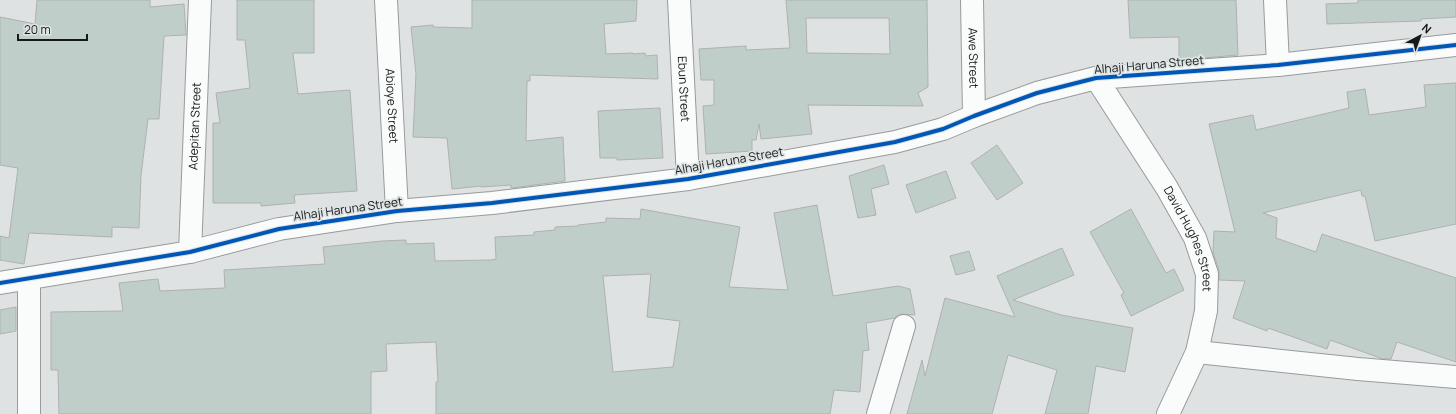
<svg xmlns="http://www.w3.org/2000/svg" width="1456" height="414" font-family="Manrope,sans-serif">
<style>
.building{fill:#c0ceca;stroke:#afb1b0;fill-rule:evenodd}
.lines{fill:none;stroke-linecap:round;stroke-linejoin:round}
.minor-casing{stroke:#999b9b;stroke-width:24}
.minor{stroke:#fafbfb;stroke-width:22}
.cycleway-casing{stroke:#dee3e3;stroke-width:6}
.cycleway{stroke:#0057b8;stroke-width:4}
.labels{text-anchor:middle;stroke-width:3.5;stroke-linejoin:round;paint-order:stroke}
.street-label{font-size:12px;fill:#171818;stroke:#dee3e3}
</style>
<rect width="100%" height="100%" fill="#dfe2e2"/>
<g class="building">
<path d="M37,0h113v7l34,-3 2,31 -22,1 -5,83h-11l-7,56 -2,53 -27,-1v10l-83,-4 -5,31 -24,-4v-24l9,2 9,-70 -18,-3v-148l35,7z"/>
<path d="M237,0h77v53h-21l5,41 52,-4 7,101 -63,4 1,8 -34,3v-3h-48v-80h7l-4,-30 34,-5 -5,-48h-8z"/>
<path d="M472,0h165l-1,21 -32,3 2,30 27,-1v1l12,-1 1,3 11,-1 1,24 -128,-4v6h-3l-1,60 37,-4 2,44 -54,7v-3l-30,2v-1l-29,3 -5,-51 -34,-1 3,-63 -5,-47 22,-2v2l39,1z"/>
<path d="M786,0h141l1,87 -10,6 5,13 -115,-1 4,29 -51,5 -2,-15 -3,16h-4v11l-46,3 -3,-48 11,-1v-25h-13l-2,-31 47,-3v4l44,-2zM806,18h83l1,36 -83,-1z"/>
<path d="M1128,0h108l2,55 -59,5v-23l-49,1z"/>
<path d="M1358,0h98v17l-35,2v2l-94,3 -1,-20 32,-1z"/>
<path d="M1456,83v141l-81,17 -10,-45h-3l-1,-6 -98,23 14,5 -1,20 40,14 6,-18 134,44v84l-59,-20 -6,17h-8l-53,-19 -3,9 -59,-21 -1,3 -34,-13 12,-37 -26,-1v-10l-6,-18 1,-21 21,1 -26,-108 44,-9 3,15 93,-22 -2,-16 18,-3 4,26 57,-8 -2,-22z"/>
<path d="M660,108l3,50 -46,2v-2h-17l-2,-47z"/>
<path d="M997,145l26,38 -26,17 -26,-37z"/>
<path d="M884,165l5,19 -18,5 5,26 -18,3 -9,-42z"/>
<path d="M946,171l10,27 -40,15 -10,-28z"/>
<path d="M817,205l16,91 65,-10 12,3 5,26 -14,-1 -6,4 -29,5 3,27 -6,1 -3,41 -26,-2 -4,24h-394v-32h2l-2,-40 -50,2 1,27 -16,1v42h-312l-1,-44h-7v-58l72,-1 -4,-28 39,-4 2,12 65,-3 -1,-18 101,-6 -2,-17 59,-6 24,-1v4l28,-1 1,18 56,-1 5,-1 -1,-22 39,-2v-3l21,-2v-3l23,-1v-1l28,-3v-4l34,1 1,-10 99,18 -11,60 59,3 -14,-77zM651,274l-4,43 33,4 -7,46 -60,5 -10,-96z"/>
<path d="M1131,209l35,64 8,-4 10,21 -53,26 -10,-21 3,-2 -34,-61z"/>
<path d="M1062,248l12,27 -61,25 48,15 72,13 -8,44 -29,-6 -8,48h-43l12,-44 -49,-15 -16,59h-85l15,-54 3,16 20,-78 70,19 -18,-41z"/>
<path d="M969,251l6,19 -19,5 -6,-19z"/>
<path d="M16,307v24l-16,3v-24z"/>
</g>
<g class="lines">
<defs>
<g id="minor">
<path id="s1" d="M386,0l11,211"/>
<path id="s2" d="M679,0l9,179"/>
<path id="s3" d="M972,0l2,116"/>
<path d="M1275,0l3,65"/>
<path id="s4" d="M1096,78l71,110 28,50 12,36 -1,37 -9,41 -29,62"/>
<path id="s5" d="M190,252l10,-252"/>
<path d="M29,279v135"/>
<path d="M0,283l190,-31 89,-23 118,-18 95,-8 196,-24 207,-37 48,-13 31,-13 63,-23 59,-15 182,-13 178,-20"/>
<path d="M1197,352l161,17 98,8"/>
<path d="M878,414l26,-88"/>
</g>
</defs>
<use href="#minor" class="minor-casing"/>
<use href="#minor" class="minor"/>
<defs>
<path id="cycleway" d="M0,283l190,-31 89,-23 118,-18 95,-8 196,-24 207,-37 48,-13 31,-13 63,-23 59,-15 182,-13 178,-20"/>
</defs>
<use href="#cycleway" class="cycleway-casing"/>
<use href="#cycleway" class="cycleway"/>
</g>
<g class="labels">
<g class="street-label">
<text dy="4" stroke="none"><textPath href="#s3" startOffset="58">Awe Street</textPath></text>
<text transform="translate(1149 65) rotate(-5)" y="4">Alhaji Haruna Street</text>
<text dy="4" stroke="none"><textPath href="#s2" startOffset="89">Ebun Street</textPath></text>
<text dy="4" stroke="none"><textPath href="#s1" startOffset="106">Abioye Street</textPath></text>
<text dy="4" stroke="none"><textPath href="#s5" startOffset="126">Adepitan Street</textPath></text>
<text transform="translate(729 161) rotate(-10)" y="4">Alhaji Haruna Street</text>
<text transform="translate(348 209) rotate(-8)" y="4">Alhaji Haruna Street</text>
<text dy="4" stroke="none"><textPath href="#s4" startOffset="187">David Hughes Street</textPath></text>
</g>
</g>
<g transform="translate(1420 36) rotate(41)" stroke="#dee3e3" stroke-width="3" paint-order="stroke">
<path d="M0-3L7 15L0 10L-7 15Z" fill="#171818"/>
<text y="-6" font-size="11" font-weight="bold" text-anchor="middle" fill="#171818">N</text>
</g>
<path d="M18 34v6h69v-6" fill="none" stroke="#171818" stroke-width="2"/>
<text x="24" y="34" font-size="12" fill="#171818" stroke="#dee3e3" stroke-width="3" paint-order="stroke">20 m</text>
</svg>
